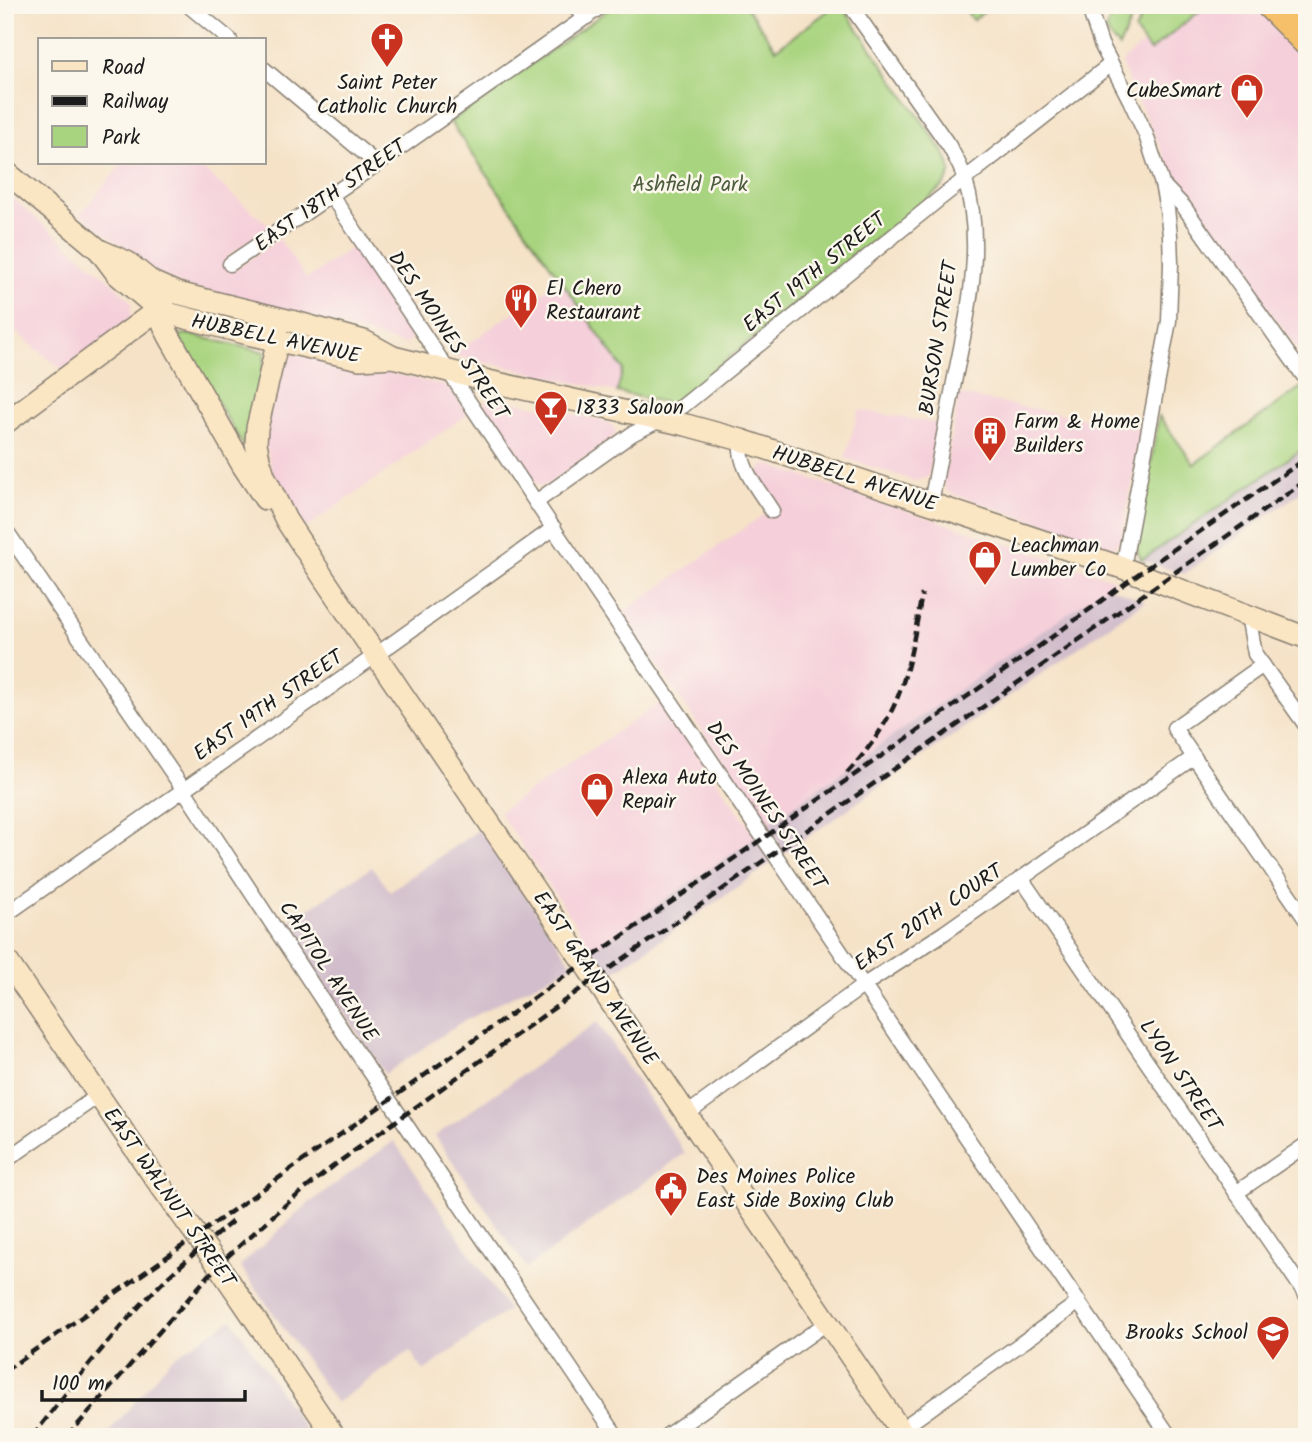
<svg xmlns="http://www.w3.org/2000/svg" width="1312" height="1442" font-family="Kalam,sans-serif">
<style>
.built{fill:#f5cfda}
.industrial{fill:#d1bdcb}
.green{fill:#a9d47f;stroke:#62784e;stroke-width:2}
.lines{fill:none;stroke-linecap:round;stroke-linejoin:round}
.street-casing{stroke:#887f72;stroke-width:17}
.secondary-casing{stroke:#887f72;stroke-width:24}
.highway-casing{stroke:#887f72;stroke-width:29}
.street{stroke:#fff;stroke-width:14}
.secondary{stroke:#fbe6c4;stroke-width:21}
.highway{stroke:#f6c06b;stroke-width:26}
.rail{stroke:#1c1c1c;stroke-width:4.5;stroke-dasharray:10 5;stroke-linecap:butt}
.labels{text-anchor:middle;stroke-width:5;stroke-linejoin:round;paint-order:stroke}
.poi-label{font-size:21px;fill:#1c1c1c;stroke:#fbf7ec;text-anchor:start}
.park-label{font-size:21px;fill:#4d5c3f;stroke:#fbf7ec}
.street-label{font-size:21px;fill:#1c1c1c;stroke:#fbf7ec}
</style>
<rect width="100%" height="100%" fill="#fbf7ec"/>
<filter id="ink" filterUnits="userSpaceOnUse"><feTurbulence type="fractalNoise" baseFrequency=".0143" numOctaves="2"/><feDisplacementMap in="SourceGraphic" scale="14" xChannelSelector="R" yChannelSelector="G"/><feConvolveMatrix kernelMatrix="1 2 1 2 8 2 1 2 1" color-interpolation-filters="sRGB"/></filter>
<filter id="wash" filterUnits="userSpaceOnUse"><feTurbulence type="fractalNoise" baseFrequency=".00686" numOctaves="4" result="noise"/><feDisplacementMap in="SourceGraphic" scale="28" xChannelSelector="R" yChannelSelector="G"/><feGaussianBlur stdDeviation="1.57" result="paint"/><feColorMatrix in="noise" values="0 0 0 0 0 0 0 0 0 0 0 0 0 0 0 0 0 1.4 0 .05"/><feComposite in="paint" operator="in"/></filter>
<g filter="url(#wash)">
<rect width="100%" height="100%" fill="#f5e2c7"/>
<g class="built">
<path d="M1207,5h53l26,27 21,27v292l-5,4 -112,-154 -16,-25 -51,-107 -1,-6 3,-4 19,-16 6,7z"/>
<path d="M123,163h72l75,63 -44,31 9,13 44,-31 28,40 47,-33 57,84v10l-7,5 -6,-2 -102,-29 -110,-27 -26,-11 -80,-62z"/>
<path d="M5,192l108,91 16,16 3,5 -2,15 -65,53 -60,-49z"/>
<path d="M560,280l63,89 -6,23 -165,-37z"/>
<path d="M292,354l77,14 77,18 5,4 17,24 -162,114 -32,-48 -10,-43 16,-73 7,-9z"/>
<path d="M959,395l183,34 -19,103 -2,8 -4,4 -4,3 -6,-1 -157,-53 -3,-2 -4,-8z"/>
<path d="M493,397l115,25 6,6 2,5 -4,6 -66,46 -7,1 -6,-5 -47,-70 -2,-3 1,-7z"/>
<path d="M859,410l80,14 -10,50 -3,4 -11,3 -70,-23z"/>
<path d="M766,465l6,1 344,114 -350,245 -144,-212 154,-107 -16,-26 -1,-7 3,-7z"/>
<path d="M662,701l94,136 -163,112 -94,-137z"/>
</g>
<g class="industrial">
<path d="M1307,446v42l-123,86 -42,-14z"/>
<path d="M1107,586l38,15 -360,252 -19,-28z"/>
<path d="M480,829l93,136 -113,58 -75,51 -101,-149 88,-58 18,24z"/>
<path d="M756,837l17,25 -163,113 -17,-26z"/>
<path d="M597,1022l88,131 -158,115 -92,-132z"/>
<path d="M394,1141l114,169 -84,61 -14,-20 -74,52 -96,-137 68,-62z"/>
<path d="M232,1319l78,118h-205l67,-79z"/>
</g>
<g class="green">
<path d="M615,5h130l31,44 60,-44h5l104,149c7,13 8,21 -3,33l-271,217 -54,-12 6,-23 -173,-247z"/>
<path d="M962,5h32l-21,15z"/>
<path d="M1113,5h25l-19,42c-23,-22 -6,-21 -6,-42z"/>
<path d="M1147,5h60l-57,46 -15,-20z"/>
<path d="M187,334l78,18 -14,107 -73,-124z"/>
<path d="M1307,383v63l-165,114 -5,-9v-4l22,-131 35,48z"/>
</g>
</g>
<g filter="url(#ink)">
<g class="lines">
<defs>
<g id="street">
<path d="M188,5l42,35"/>
<path d="M573,5l14,12"/>
<path d="M850,5l99,141c6,11 13,22 16,34 20,64 3,134 -10,197 -8,42 -16,84 -24,126"/>
<path d="M1088,5l13,39 29,56 16,35 16,49 22,23 119,168"/>
<path d="M264,69l113,95"/>
<path d="M331,195l214,321 625,921"/>
<path d="M230,264l147,-100 226,-159"/>
<path d="M741,440c-3,28 17,48 31,71"/>
<path d="M536,502l96,-68 30,-15 21,-13 255,-206 173,-136"/>
<path d="M5,529l179,261 164,249 269,398"/>
<path d="M1123,568l46,-247 2,-57 -1,-29 -3,-26 -5,-25"/>
<path d="M1248,615l7,39 52,73"/>
<path d="M1263,665l-89,63 133,193"/>
<path d="M1021,878l286,418"/>
<path d="M5,915l371,-260 178,-127"/>
<path d="M687,1114l177,-129 80,-52 250,-176"/>
<path d="M5,1161l94,-66"/>
<path d="M1236,1193l71,-49"/>
<path d="M900,1430l179,-128"/>
<path d="M665,1437l163,-115"/>
</g>
<g id="secondary">
<path d="M5,171l94,79 18,24 34,29 20,11 81,21 108,24 33,-2"/>
<path d="M99,250l28,12 25,20 25,11 122,30 65,18 29,16 95,24 198,44 55,15 382,128 184,70"/>
<path d="M164,301c-6,12 -1,24 5,35l74,130 22,33"/>
<path d="M269,316c5,8 8,14 9,24l-21,88 -1,15 3,16 5,16 22,45 39,60 580,857"/>
<path d="M5,423l155,-115"/>
<path d="M5,958l150,220 63,87 117,172"/>
</g>
<path id="highway" d="M1269,5l38,38"/>
</defs>
<use href="#street" class="street-casing"/>
<use href="#secondary" class="secondary-casing"/>
<use href="#highway" class="highway-casing"/>
<use href="#street" class="street"/>
<use href="#secondary" class="secondary"/>
<use href="#highway" class="highway"/>
<g class="rail">
<path d="M847,773c22,-24 42,-51 53,-82 11,-31 16,-65 22,-97"/>
<path d="M5,1371l580,-409 449,-312 104,-76 169,-116"/>
<path d="M32,1437c42,-54 84,-109 133,-157 22,-21 46,-41 69,-60"/>
<path d="M67,1437l151,-172 65,-58 53,-43 260,-186 711,-498"/>
</g>
</g>
</g>
<defs>
<symbol id="church-pin" viewBox="-11 -11 22 30"><path d="M0 17L-7.5 6A9.5 9.5 0 1 1 7.5 6Z" fill="#c8321e" stroke="#fbf7ec"/><path d="M-1.2-6h2.4v3.5h3.3v2.4h-3.3V6h-2.4V-.1h-3.3v-2.4h3.3Z" fill="#fff"/></symbol>
<symbol id="shop-pin" viewBox="-11 -11 22 30"><path d="M0 17L-7.5 6A9.5 9.5 0 1 1 7.5 6Z" fill="#c8321e" stroke="#fbf7ec"/><path d="M-5-2.5h2.3a2.7 3.5 0 0 1 5.4 0H5L5.5 6h-11ZM-1.5-2.5h3a1.5 2.3 0 0 0-3 0Z" fill="#fff"/></symbol>
<symbol id="restaurant-pin" viewBox="-11 -11 22 30"><path d="M0 17L-7.5 6A9.5 9.5 0 1 1 7.5 6Z" fill="#c8321e" stroke="#fbf7ec"/><path d="M-5-6h1v4h1v-4h1v4h1v-4h1v5L-1.5 .5V6h-2V.5L-5-1ZM5-6V6H3V1.5H1.5Q1.5-4 5-6Z" fill="#fff"/></symbol>
<symbol id="bar-pin" viewBox="-11 -11 22 30"><path d="M0 17L-7.5 6A9.5 9.5 0 1 1 7.5 6Z" fill="#c8321e" stroke="#fbf7ec"/><path d="M-6-5H6L.8 .8V4.5H3.5V6h-7V4.5H-.8V.8Z" fill="#fff"/></symbol>
<symbol id="building-pin" viewBox="-11 -11 22 30"><path d="M0 17L-7.5 6A9.5 9.5 0 1 1 7.5 6Z" fill="#c8321e" stroke="#fbf7ec"/><path d="M-4-6H4V6H1V3H-1V6H-4ZM-2.5-4.3h1.7v1.8h-1.7ZM.8-4.3h1.7v1.8H.8ZM-2.5-1h1.7V.8h-1.7ZM.8-1h1.7V.8H.8Z" fill="#fff"/></symbol>
<symbol id="civic-pin" viewBox="-11 -11 22 30"><path d="M0 17L-7.5 6A9.5 9.5 0 1 1 7.5 6Z" fill="#c8321e" stroke="#fbf7ec"/><path d="M-.6-6.5H3V-4.5H.6V-3L4-1V1h2V6H-6V1h2V-1L-.6-3ZM-1.2 2.5V6h2.4V2.5Z" fill="#fff"/></symbol>
<symbol id="school-pin" viewBox="-11 -11 22 30"><path d="M0 17L-7.5 6A9.5 9.5 0 1 1 7.5 6Z" fill="#c8321e" stroke="#fbf7ec"/><path d="M0-5L7-2L0 1L-7-2ZM-4 1L0 2.5L4 1V4Q0 6-4 4Z" fill="#fff"/></symbol>
</defs>
<g fill-rule="evenodd">
<use href="#church-pin" x="368" y="20" width="38" height="52"/>
<use href="#shop-pin" x="1228" y="71" width="38" height="52"/>
<use href="#restaurant-pin" x="502" y="281" width="38" height="52"/>
<use href="#bar-pin" x="532" y="388" width="38" height="52"/>
<use href="#building-pin" x="971" y="414" width="38" height="52"/>
<use href="#shop-pin" x="966" y="538" width="38" height="52"/>
<use href="#shop-pin" x="578" y="770" width="38" height="52"/>
<use href="#civic-pin" x="652" y="1169" width="38" height="52"/>
<use href="#school-pin" x="1254" y="1313" width="38" height="52"/>
</g>
<g class="labels">
<g class="poi-label">
<text x="387" y="89" text-anchor="middle">Saint Peter<tspan x="387" dy="24">Catholic Church</tspan></text>
<text x="1222" y="97" text-anchor="end">CubeSmart</text>
<text x="546" y="295">El Chero<tspan x="546" dy="24">Restaurant</tspan></text>
<text x="576" y="414">1833 Saloon</text>
<text x="1014" y="428">Farm &amp; Home<tspan x="1014" dy="24">Builders</tspan></text>
<text x="1010" y="552">Leachman<tspan x="1010" dy="24">Lumber Co</tspan></text>
<text x="622" y="784">Alexa Auto<tspan x="622" dy="24">Repair</tspan></text>
<text x="696" y="1183">Des Moines Police<tspan x="696" dy="24">East Side Boxing Club</tspan></text>
<text x="1248" y="1339" text-anchor="end">Brooks School</text>
</g>
<g class="park-label">
<text x="690" y="191">Ashfield Park</text>
</g>
<g class="street-label">
<text transform="translate(330 195) rotate(-35)" y="7">EAST 18TH STREET</text>
<text transform="translate(814 272) rotate(-39)" y="7">EAST 19TH STREET</text>
<text transform="translate(449 335) rotate(56)" y="7">DES MOINES STREET</text>
<text transform="translate(276 338) rotate(12)" y="7">HUBBELL AVENUE</text>
<text transform="translate(938 338) rotate(-81)" y="7">BURSON STREET</text>
<text transform="translate(855 478) rotate(18)" y="7">HUBBELL AVENUE</text>
<text transform="translate(268 705) rotate(-35)" y="7">EAST 19TH STREET</text>
<text transform="translate(767 805) rotate(56)" y="7">DES MOINES STREET</text>
<text transform="translate(928 917) rotate(-34)" y="7">EAST 20TH COURT</text>
<text transform="translate(329 971) rotate(57)" y="7">CAPITOL AVENUE</text>
<text transform="translate(596 978) rotate(56)" y="7">EAST GRAND AVENUE</text>
<text transform="translate(1181 1075) rotate(56)" y="7">LYON STREET</text>
<text transform="translate(170 1197) rotate(55)" y="7">EAST WALNUT STREET</text>
</g>
</g>
<rect width="1312" height="1442" fill="none" stroke="#fbf7ec" stroke-width="28"/>
<rect x="38" y="38" width="228" height="126" fill="#fbf7ec" stroke="#a29f99" stroke-width="2"/>
<rect x="52" y="61" width="35" height="10" fill="#fbe6c4" stroke="#a29f99" stroke-width="2"/>
<text x="102" y="74" font-size="21" fill="#1c1c1c">Road</text>
<rect x="52" y="96" width="35" height="10" fill="#1c1c1c" stroke="#a29f99" stroke-width="2"/>
<text x="102" y="108" font-size="21" fill="#1c1c1c">Railway</text>
<rect x="52" y="126" width="35" height="21" fill="#a9d47f" stroke="#a29f99" stroke-width="2"/>
<text x="102" y="144" font-size="21" fill="#1c1c1c">Park</text>
<path d="M42 1390v10h203v-10" fill="none" stroke="#1c1c1c" stroke-width="3.5"/>
<text x="52" y="1390" font-size="21" fill="#1c1c1c" stroke="#fbf7ec" stroke-width="5" paint-order="stroke">100 m</text>
</svg>
